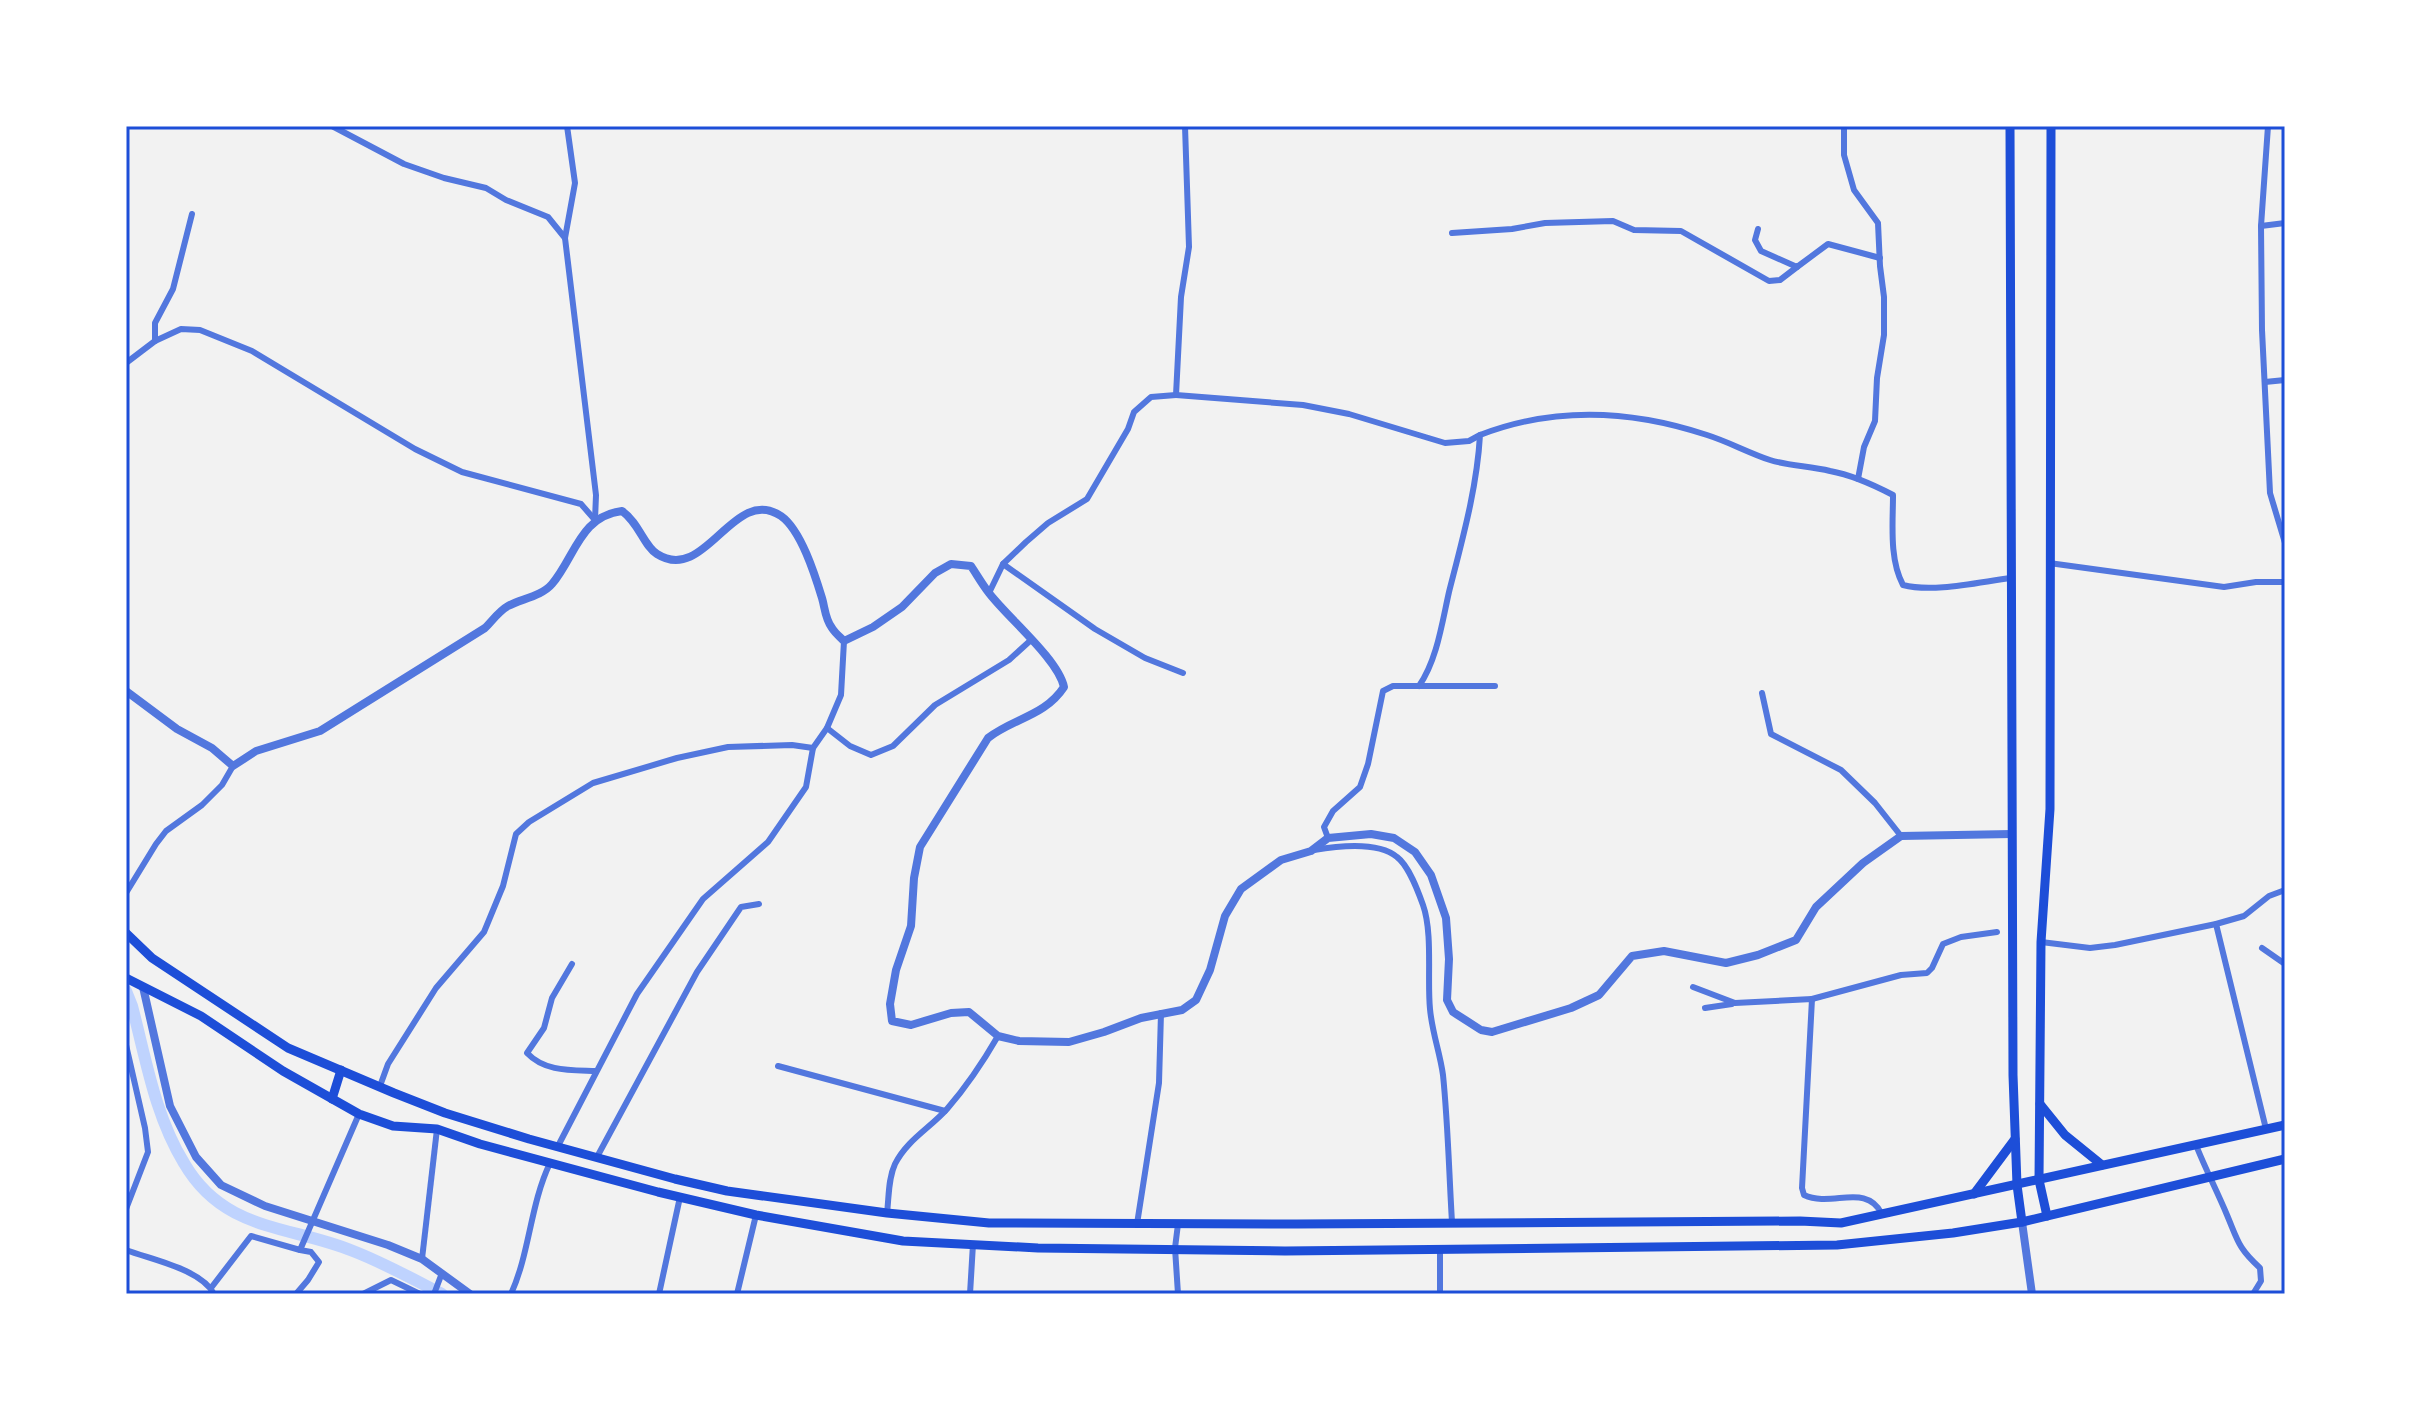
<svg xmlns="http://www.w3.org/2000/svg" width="2411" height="1420" font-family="'Roboto Condensed',sans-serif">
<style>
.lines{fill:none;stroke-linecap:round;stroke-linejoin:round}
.canal{stroke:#bfd3fe;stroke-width:12}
.minor{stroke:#5277de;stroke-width:6}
.tertiary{stroke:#5277de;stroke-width:8}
.secondary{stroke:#1d4ed8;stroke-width:9}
.neatline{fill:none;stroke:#1d4ed8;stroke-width:3}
</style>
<rect width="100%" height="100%" fill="#f2f2f2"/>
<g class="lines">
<path class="canal" d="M126,991l6,15c14,53 23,110 52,157 40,69 105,62 169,88 31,12 60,28 89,43"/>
<g class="minor">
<path d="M332,126l72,38 40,14 42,10 20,12 42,17 17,21 31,257 -1,25"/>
<path d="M1844,126v29l10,35 24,33 2,43 4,31v38l-7,43 -2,43 -11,26 -6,32"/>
<path d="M2268,126l-7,100 1,104 8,163 15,50"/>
<path d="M2261,226l24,-3"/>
<path d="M1758,229l-3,11 6,11 36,16 31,-23 52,14"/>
<path d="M1452,233l60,-4 33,-6 68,-2 21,9 47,1 88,50 11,-1 17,-13"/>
<path d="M565,238l10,-55 -8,-57"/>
<path d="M155,341v-18l18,-34 19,-75"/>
<path d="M126,363l29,-22 26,-12 19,1 52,21 163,98 47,23 119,32 14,16"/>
<path d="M2265,382l20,-2"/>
<path d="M1176,395l127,10 46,9 96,29 24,-2 11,-6"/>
<path d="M2049,563l175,24 32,-5h29"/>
<path d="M1003,564l92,65 50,29 38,15"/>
<path d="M989,593l14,-29 23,-22 22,-19 39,-24 41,-70 6,-17 17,-15 25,-2 5,-98 8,-50 -4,-121"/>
<path d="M1419,686c18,-26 23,-63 30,-94 13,-51 28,-104 31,-157 75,-29 152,-25 227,0 22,7 42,18 63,25 19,6 40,6 60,11 22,4 42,13 63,24 0,28 -4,64 10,90 30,8 76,-3 108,-7"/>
<path d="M1762,693l9,41 70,36 34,33 26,33"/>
<path d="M827,728l23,18 21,9 22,-9 42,-41 74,-45 22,-20"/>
<path d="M1328,838l-4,-11 9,-16 27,-24 8,-23 15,-73 10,-5h102"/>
<path d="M1314,850c23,-4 64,-9 83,7 12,9 21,34 26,48 10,28 4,74 7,104 2,23 10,44 13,66 5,49 6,98 9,147"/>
<path d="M126,893l30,-49 10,-13 36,-26 20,-20 11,-19"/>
<path d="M2216,924l50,205"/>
<path d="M2041,942l49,6 25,-3 101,-21 28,-8 25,-20 16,-6"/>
<path d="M2262,948l23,16"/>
<path d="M572,964l-20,34 -8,30 -17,25c18,19 44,17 69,18"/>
<path d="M1693,987l42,16 77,-4 -10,189 2,7c28,13 62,-13 78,19"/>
<path d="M1812,999l89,-24 26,-2 5,-5 11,-24 18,-7 36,-5"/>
<path d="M1705,1008l27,-4"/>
<path d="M126,1045l19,83 3,24 -22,57"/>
<path d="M778,1066l167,45"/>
<path d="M380,1086l8,-22 48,-76 48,-56 19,-46 13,-52 13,-12 64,-39 84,-25 51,-11 64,-2 21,3"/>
<path d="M2196,1145c9,23 21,46 31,70 11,26 11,33 33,53l1,13 -8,13"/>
<path d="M558,1146l79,-152 66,-95 65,-57 38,-55 7,-39 14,-20 14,-33 3,-54"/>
<path d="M597,1157l100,-185 44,-65 18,-3"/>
<path d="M887,1213c2,-16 1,-34 8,-49 12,-24 35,-36 52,-55 20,-23 36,-47 51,-73"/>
<path d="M1137,1224l22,-141 2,-70"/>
<path d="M1178,1224l-3,24 3,46"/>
<path d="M1440,1248v46"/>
<path d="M126,1250c26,10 75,19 88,44"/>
<path d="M422,1259l15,-130"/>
<path d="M211,1288l40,-52 49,14"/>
<path d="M296,1294l12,-14 11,-18 -8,-10 -11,-2 59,-136"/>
<path d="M363,1294l28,-14 29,14"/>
<path d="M434,1294l8,-21"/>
<path d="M511,1294c19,-42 19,-89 39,-131"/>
<path d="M659,1294l21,-97"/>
<path d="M737,1294l19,-79"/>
<path d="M970,1294l3,-50"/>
</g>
<g class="tertiary">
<path d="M126,691l51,38 35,19 21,18 23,-15 64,-20 165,-103c7,-7 14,-17 23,-22 13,-7 34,-10 44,-22 23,-27 28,-68 70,-73 17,12 22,35 35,43 49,31 76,-70 124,-38 20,14 34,59 41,82 3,10 3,21 10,30 3,5 8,9 12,13l29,-14 29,-20 33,-34 16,-9 20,2c6,9 11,18 18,27 19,25 69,66 75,94 -19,29 -50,31 -76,51l-68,109 -6,31 -3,48 -15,44 -6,34 2,17 19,4 40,-12 18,-1 29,24 21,5 50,1 35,-10 37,-14 41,-8 14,-10 14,-30 15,-54 16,-27 40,-29 30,-9 17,-13 43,-4 23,4 21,14 16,23 15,43 3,41 -2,41 6,12 28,18 11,2 79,-24 28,-13 33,-39 32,-5 62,12 32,-8 38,-15 20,-33 47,-44 38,-27 111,-2"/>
<path d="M143,987l27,119 26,51 25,28 44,21 123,39 34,14 48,35"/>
<path d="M2022,1222l10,72"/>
</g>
<g class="secondary">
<path d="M2010,126l3,949 4,110 5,37"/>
<path d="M126,933l26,25 136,90 106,45 51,20 84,26 146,40 52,12 160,22 102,10 308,1 503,-3 41,2 444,-98"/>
<path d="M126,978l75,38 82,55 76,43 34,12 44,3 43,15 178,48 98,23 147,26 135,7 247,3 552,-6 116,-12 69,-11 263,-63"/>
<path d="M332,1099l9,-29"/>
<path d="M2040,1104l25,31 37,30"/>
<path d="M1974,1194l41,-55"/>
<path d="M2047,1216l-8,-36 2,-238 9,-133 1,-683"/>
</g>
</g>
<rect width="2411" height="1420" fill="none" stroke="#ffffff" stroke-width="256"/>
<rect x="128" y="128" width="2155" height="1164" class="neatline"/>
</svg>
